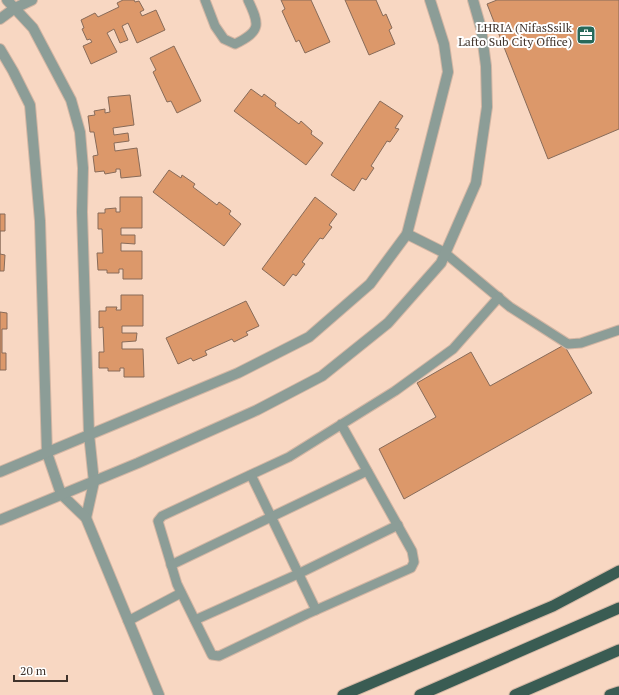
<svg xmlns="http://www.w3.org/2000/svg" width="619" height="695" font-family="'PT Serif',serif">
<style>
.building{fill:#dc986a;stroke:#886b59}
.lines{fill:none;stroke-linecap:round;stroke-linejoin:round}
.service-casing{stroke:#d3b6a4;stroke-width:11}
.minor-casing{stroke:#d3b6a4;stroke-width:12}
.trunk-casing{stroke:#d3b6a4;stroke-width:13}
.service{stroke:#8c9d97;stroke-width:9}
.minor{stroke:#8c9d97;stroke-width:10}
.trunk{stroke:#3a5c53;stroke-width:11}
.labels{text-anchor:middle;stroke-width:4;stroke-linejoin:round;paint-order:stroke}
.poi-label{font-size:12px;fill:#40332b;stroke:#fff;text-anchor:end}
</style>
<rect width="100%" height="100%" fill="#f8d7c2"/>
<g class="building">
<path d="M123,0h11l1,2 4,-1 5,9 -4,2 2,4 14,-6 9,20 -28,13 -9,-20 -6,3 6,14 -8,3 -6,-14 -7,4 10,19 -26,12 -8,-18 9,-4 -2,-3 -3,1 -5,-11 2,-1 -3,-8 14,-7 3,4 21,-10 -2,-4z"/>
<path d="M281,0h30l19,42 -25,11 -6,-13 -3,2 -14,-31 3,-2z"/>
<path d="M345,0h31l7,16 3,-2 6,14 -3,2 6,14 -26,11z"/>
<path d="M497,0h122v129l-71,30 -61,-155z"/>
<path d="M174,46l27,55 -24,12 -6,-12 -4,1 -14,-30 3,-2 -6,-12z"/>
<path d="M251,89l11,8 2,-3 12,9 -1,3 24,18 2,-3 11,10 -1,3 12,9 -17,22 -72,-54z"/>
<path d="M130,95l4,30 -21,3 1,7 14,-2 1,8 -15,2 1,8 22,-3 4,28 -20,2 -1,-9h-4v3l-11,2 -1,-3 -9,1 -2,-16 5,-1 -4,-23h-4l-2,-16 7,-1 -1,-4 11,-2v4l5,-1 -2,-15z"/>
<path d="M380,101l23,15 -8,12 4,1 -9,13 -3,-1 -16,25 3,2 -8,12 -4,-2 -8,13 -23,-16z"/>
<path d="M169,170l12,8 1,-3 13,9 -2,3 24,18 2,-3 12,9 -2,3 12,10 -17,22 -71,-54z"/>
<path d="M120,197h22v31h-21v7h14v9l-14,-1v8h21v28h-19v-10h-4v4h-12v-3h-9l-1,-17h6l-1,-24h-4v-16h7v-4l11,-1v4h4z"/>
<path d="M315,197l22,17 -8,11 3,2 -9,12 -3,-1 -18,24 3,2 -9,12 -3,-2 -9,12 -22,-17z"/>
<path d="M0,214h5v17h-5v23l5,1 -1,16h-4z"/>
<path d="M121,295h22v31h-21v7h15l-1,8 -14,1v7h21l1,28h-20v-9h-4v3h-12v-3h-9v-16h5l-1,-25 -4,1v-17h7v-4h11l-1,3h5z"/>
<path d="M246,301l13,25 -13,6 2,3 -14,7 -2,-3 -27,12 2,4 -14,6 -2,-3 -13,6 -12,-26z"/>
<path d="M0,312l7,1v16h-5v24h4v17h-6z"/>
<path d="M564,345l28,48 -188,106 -25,-50 57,-32 -19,-34 54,-31 19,34z"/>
</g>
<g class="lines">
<defs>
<g id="service">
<path d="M205,0l10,26 9,13 11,5c26,-13 25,-19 13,-44"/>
<path d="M445,253l65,54 58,37 13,-1 38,-13"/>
<path d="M341,424l71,127 2,11 -3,6 -104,46 -88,42 -7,-1 -35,-71 -19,-63 4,-5 127,-59 106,-66 58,-42 46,-52"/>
<path d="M251,475l65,135"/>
<path d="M171,565l196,-94"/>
<path d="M195,620l103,-46 100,-49"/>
<path d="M128,621l53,-28"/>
</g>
<g id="minor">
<path d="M7,0l26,28 38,72 9,32 3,36 -1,44 7,222 5,48 -8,36"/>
<path d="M0,19l15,-11 17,-8"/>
<path d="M0,49l13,22 17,34 10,116 7,232 14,41 25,24 73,177"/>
<path d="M407,234l38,19"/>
<path d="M0,472l238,-99 71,-36 61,-53 37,-50 41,-162 -4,-28 -14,-44"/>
<path d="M0,520l138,-57 119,-53 65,-34 66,-53 53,-60 35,-80 11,-76 -1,-41 -5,-38 -8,-28"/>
</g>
<g id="trunk">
<path d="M343,695l210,-89 66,-35"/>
<path d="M420,695l199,-87"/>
<path d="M515,695l104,-45"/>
<path d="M610,695l9,-3"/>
</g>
</defs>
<use href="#service" class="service-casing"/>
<use href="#minor" class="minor-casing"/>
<use href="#trunk" class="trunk-casing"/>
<use href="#service" class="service"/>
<use href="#minor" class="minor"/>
<use href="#trunk" class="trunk"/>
</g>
<defs>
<symbol id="office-square" viewBox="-11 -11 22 22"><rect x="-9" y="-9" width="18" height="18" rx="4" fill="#27695a" stroke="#fff"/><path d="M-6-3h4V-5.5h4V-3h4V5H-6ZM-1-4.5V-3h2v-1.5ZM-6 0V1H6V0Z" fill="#fff"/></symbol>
</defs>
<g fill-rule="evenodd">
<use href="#office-square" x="575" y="24" width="22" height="22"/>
</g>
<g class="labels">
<g class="poi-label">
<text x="572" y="32">LHRIA (NifasSsilk<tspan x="572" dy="14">Lafto Sub City Office)</tspan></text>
</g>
</g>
<path d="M14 675v6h53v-6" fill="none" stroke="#40332b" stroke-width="2"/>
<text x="20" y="675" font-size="12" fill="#40332b" stroke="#ffffff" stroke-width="3" paint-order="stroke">20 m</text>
</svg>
